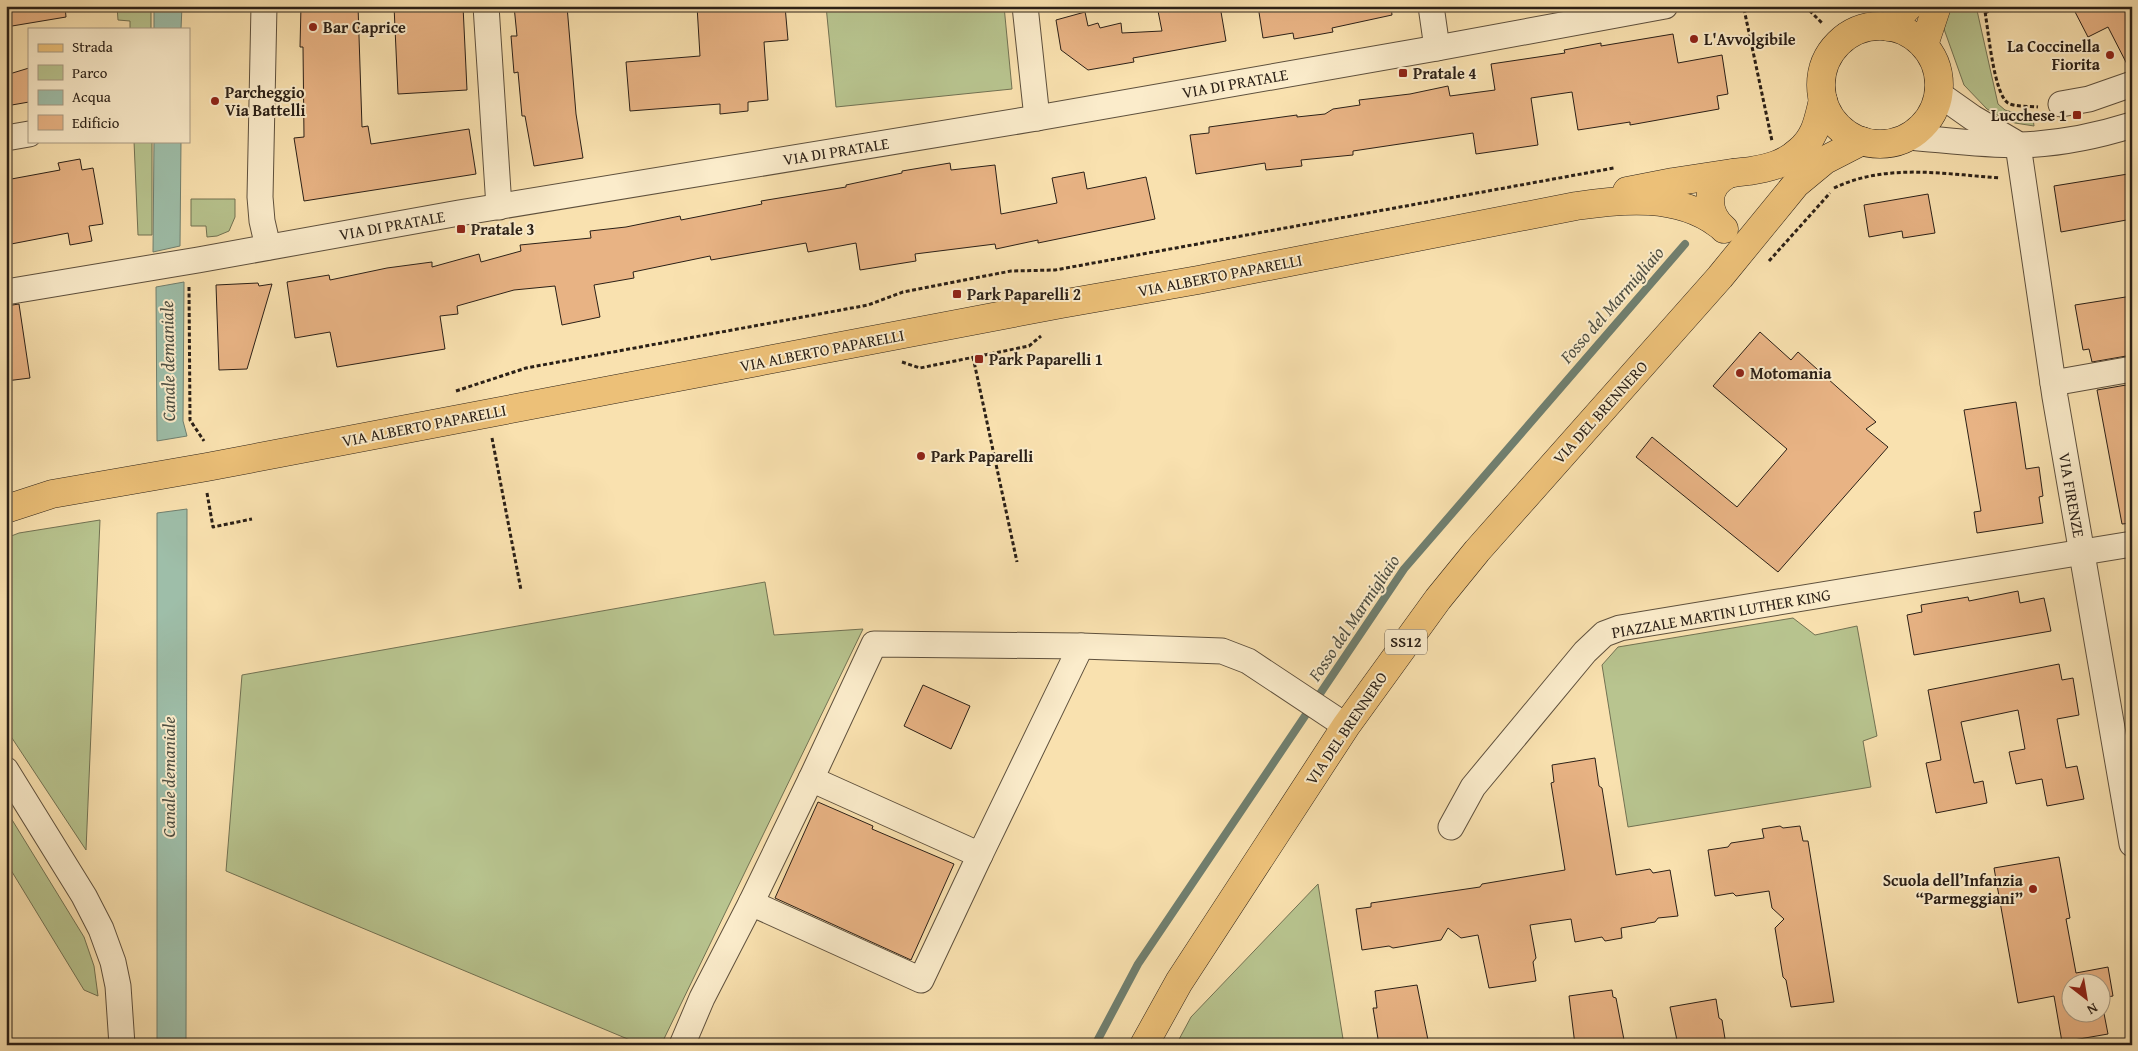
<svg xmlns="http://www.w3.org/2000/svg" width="2138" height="1051" font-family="'Gentium Book Plus',serif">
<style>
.green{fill:#b8c48f;stroke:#727253}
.water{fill:#9ebea9;stroke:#707f6f}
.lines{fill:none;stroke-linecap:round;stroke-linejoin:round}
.stream{stroke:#707f6f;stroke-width:8}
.building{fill:#e8b384;stroke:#2b2017;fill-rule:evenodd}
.minor-casing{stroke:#5e503d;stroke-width:27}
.major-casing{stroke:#2b2017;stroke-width:29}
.path{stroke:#2b2017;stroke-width:3;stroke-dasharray:4 2.5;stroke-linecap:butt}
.minor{stroke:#fbeccb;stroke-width:25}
.major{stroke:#ecc078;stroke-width:28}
.poi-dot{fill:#8f2418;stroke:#fbeccb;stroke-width:2}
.labels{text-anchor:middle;stroke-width:4;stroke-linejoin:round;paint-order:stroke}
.shield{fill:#fbeccb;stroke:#695d4d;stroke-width:1}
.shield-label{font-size:15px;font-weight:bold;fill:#2b2017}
.poi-label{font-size:16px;font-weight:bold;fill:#2b2017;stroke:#fbeccb;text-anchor:start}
.street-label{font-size:16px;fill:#2b2017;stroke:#fbeccb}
.water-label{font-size:18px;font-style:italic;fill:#4e4f43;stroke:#fbeccb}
</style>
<rect width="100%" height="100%" fill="#f9e1af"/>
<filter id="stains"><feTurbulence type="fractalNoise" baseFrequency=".004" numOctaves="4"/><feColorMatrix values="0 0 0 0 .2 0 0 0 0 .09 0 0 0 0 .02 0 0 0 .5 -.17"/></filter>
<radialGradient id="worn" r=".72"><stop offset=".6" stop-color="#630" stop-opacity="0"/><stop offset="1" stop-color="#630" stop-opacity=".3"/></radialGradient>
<g class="green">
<path d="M117,6h34v23h-21v-8l-12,-1z"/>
<path d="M826,6h178l8,83 -176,18z"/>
<path d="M1950,6h26l22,98 7,6 28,8 1,8 -19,-3 -14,-6 -14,-8 -23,-24 -20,-56z"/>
<path d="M134,141h18v94h-14z"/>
<path d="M191,199h44v18l-6,14 -12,5 -10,1 -1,-11h-15z"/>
<path d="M100,520l-14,330 -80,-121v-191l13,-5z"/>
<path d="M765,582l9,53 89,-6 -202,416h-19l-416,-174 16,-196z"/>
<path d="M1793,618l22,17 42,-9 20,110 -14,5 8,46 -243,40 -26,-162 16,-18z"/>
<path d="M6,810l78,127 10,29 4,30 -14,-6 -78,-128z"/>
<path d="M1318,884l26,161h-168l15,-28z"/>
</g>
<g class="water">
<path d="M154,6h28l-1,23h-27z"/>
<path d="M154,141h27l-1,105 -27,6z"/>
<path d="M184,282l-1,139 4,15 -30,5 -1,-154z"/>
<path d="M187,509l-1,536h-29v-532z"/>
</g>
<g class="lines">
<path class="stream" d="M1095,1045l43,-81 266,-395 281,-325"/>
</g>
<g class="building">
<path d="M6,6h59l1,11 -60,10z"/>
<path d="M301,6h57l4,121 6,-1 3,18 98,-15 7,45 -172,27 -10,-63 10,-1 -1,-90h-3z"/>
<path d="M394,6h69l4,84 -69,4z"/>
<path d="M514,6h53l9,108 7,44 -49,8 -9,-50h-3l-4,-44 -4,1 -3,-37h6z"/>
<path d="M697,6h88l3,34 -24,2 4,58 -20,2v9l-28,3v-10l-90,7 -4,-49 74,-6z"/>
<path d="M1157,6h63l6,35 -93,17 1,4 -46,8 -27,-20 -5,-30 29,-8 3,14 10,-3 2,5 21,-5 1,10 40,-2z"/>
<path d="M1258,6h133l1,9 -60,13 1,4 -39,7 -1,-6 -30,5z"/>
<path d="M2072,6h60v64h-2l-22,-43 -20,10z"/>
<path d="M1673,34l5,29 44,-8 6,39 -11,2 2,13 -89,16v-3l-52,8 -6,-38 -41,6 7,47 -62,9 -3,-21 -120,18v4l-52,5 1,6 -36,4 -1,-7 -69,11 -6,-39 19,-2v-6l88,-12v2l28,-3 8,-5 27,-4 -1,-5 51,-6 38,-8 2,10 45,-6 -4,-26 74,-11 -1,-3 37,-7v3z"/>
<path d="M29,68v34l-23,4v-31z"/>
<path d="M80,159l2,11 11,-2 10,56 -14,2 3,15 -22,4 -2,-12 -62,12v-65l54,-10 -2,-7z"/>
<path d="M950,163l1,7 44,-5 6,49 56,-11 -5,-25 32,-6 3,17 59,-12 9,42 -117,24v-3l-42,9 -1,-5 -80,10 1,7 -56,9 -4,-27 -48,9 -2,-9 -95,17 -1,-4 -77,16 1,6 -40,7 6,32 -38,8 -7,-39 -41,4 -57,16 1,8 -18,2 5,33 -108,18 -7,-35 -35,6 -8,-56 42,-7 1,5 57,-12 45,-6v5l47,-13 2,8 40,-11 -1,-6 71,-7 -1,-7 36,-4 54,-11 1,4 81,-16 -1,-3 85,-14v-2l56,-12v-2z"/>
<path d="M2128,174l4,27v18l-71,13 -7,-46z"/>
<path d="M1928,194l7,39 -32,5 -1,-7 -33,6 -5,-32z"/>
<path d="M258,283l1,3 13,-2 -25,85 -28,1 -3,-85z"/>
<path d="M2132,296v59l-40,7 -3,-13 -6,1 -8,-45z"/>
<path d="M19,304l11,74 -24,3v-75z"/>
<path d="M1760,332l31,28 7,-8 78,70 -10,7 22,18 -110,125 -142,-115 16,-20 85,70 50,-58 -74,-63z"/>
<path d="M2132,384v139l-10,1 -25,-134z"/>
<path d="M2016,402l10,67 13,-2 4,29 -4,1 4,26 -66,10 -3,-21 7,-1 -17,-101z"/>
<path d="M2018,591l2,12 24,-5 7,33 -137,24 -7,-40 15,-3 -1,-7 47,-8 1,4z"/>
<path d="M2059,664l3,16 11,-2 6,37 -22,4 9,49 11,-2 7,33 -37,7 -5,-27 -26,5 -7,-32 16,-3 -7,-39 -57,12 13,61 9,-2 4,22 -51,10 -10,-50 15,-3 -13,-70z"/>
<path d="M923,685l47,21 -19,43 -47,-23z"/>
<path d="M1595,758l4,28 3,2 14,87 34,-6 3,4 17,-3 8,46 -20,2 -3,4 -34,6 1,10 -17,3 -3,-4 -27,5 -4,-23 -41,6 6,33 -3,4 3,19 -47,7 -11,-53 -17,3 -13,-10 -7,12 -48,8 -4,-2 -27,4 -6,-41 15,-2v-4l109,-16 2,-3 83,-14 -14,-87 3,-1 -2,-17z"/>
<path d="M818,802l55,24 -1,3 82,35 -43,96 -136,-62z"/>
<path d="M1780,826l3,2 17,-2 3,15h5l26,161 -43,5 -5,-27 -3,-3 -8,-49 9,-9 -12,-11 -3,-17 -33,5 -3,-3 -18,3 -7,-46 20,-3 3,-4 33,-5 -2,-9z"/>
<path d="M2059,857l11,61 -4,1 10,54 32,-6 5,29 -12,2 7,36 -46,8 -8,-46 -36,7 -24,-135zM2070,984h30v30h-30z"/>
<path d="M1417,985l12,60h-50l-6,-37h4l-2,-17z"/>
<path d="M1612,990l1,7 3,1 9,47h-50l-6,-49z"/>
<path d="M1716,999l3,19 3,2 4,25h-48l-8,-38z"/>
</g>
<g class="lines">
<defs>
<g id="minor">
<path d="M264,6l-4,191 2,24 6,26"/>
<path d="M486,6l13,201"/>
<path d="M1025,6l12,112"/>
<path d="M1431,6l6,42"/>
<path d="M1939,94l34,24 41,24"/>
<path d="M2061,104l28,-5 43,-15"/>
<path d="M1908,137c37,3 74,8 111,8 37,-1 78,-9 113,-20"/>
<path d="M6,138l23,-4"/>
<path d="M2018,145l37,252 77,447"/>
<path d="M6,292l192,-32 261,-47 578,-95 400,-70 228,-42"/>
<path d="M2053,383l79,-14"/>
<path d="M6,770l78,126 17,33 12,33 5,24 4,59"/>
<path d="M811,779l63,-135 207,2 141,5 26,10 98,65"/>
<path d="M1451,827l22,-40 112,-135 19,-18 16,-6 512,-84"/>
<path d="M751,903l170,77 59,-125"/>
<path d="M682,1045l20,-47 49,-95 60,-124 169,76 101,-209"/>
</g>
<g id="major">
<circle cx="1880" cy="85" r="59"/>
<path d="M1889,27l20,-21"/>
<path d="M1924,45l13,-39"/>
<path d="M1627,191l46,-9 59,-9"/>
<path d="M1724,229c-18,-15 -20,-43 3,-54 7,-3 16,-3 23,-4 19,-3 35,-7 49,-20 17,-14 19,-31 24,-51"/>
<path d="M6,509l46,-15 155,-27 854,-163 137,-24 378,-74c47,-7 102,-12 142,18"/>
<path d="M1144,1045l35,-63 167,-256 92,-127 39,-48 243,-274 76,-93 29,-24 37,-19"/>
</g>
</defs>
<use href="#minor" class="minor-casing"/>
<use href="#major" class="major-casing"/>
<g class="path">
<path d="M1805,6l17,17"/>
<path d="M1984,6c4,19 9,87 24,97 7,4 21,3 30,4"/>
<path d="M1744,9l28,132"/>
<path d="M1985,13l14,-7"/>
<path d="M1834,188c52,-25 110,-14 166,-10"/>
<path d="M1769,261l61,-68"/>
<path d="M189,287l1,133 14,21"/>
<path d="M973,357l44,205"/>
<path d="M902,362l18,6 109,-22 12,-10"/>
<path d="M456,391l70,-23 342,-63 35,-13 108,-21 44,-1 559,-102"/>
<path d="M492,438l29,152"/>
<path d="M207,493l6,34 39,-8"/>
</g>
<use href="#minor" class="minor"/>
<use href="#major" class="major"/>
</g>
<g class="poi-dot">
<circle cx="313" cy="27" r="5"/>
<circle cx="1694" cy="39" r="5"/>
<circle cx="2110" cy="55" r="5"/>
<rect x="1398" y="68" width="10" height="10" rx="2.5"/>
<circle cx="215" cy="101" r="5"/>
<rect x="2072" y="110" width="10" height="10" rx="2.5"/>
<rect x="456" y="224" width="10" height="10" rx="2.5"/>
<rect x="952" y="289" width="10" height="10" rx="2.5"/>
<rect x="974" y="354" width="10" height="10" rx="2.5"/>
<circle cx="1740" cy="373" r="5"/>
<circle cx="921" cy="456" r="5"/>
<circle cx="2033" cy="889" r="5"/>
</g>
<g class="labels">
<rect class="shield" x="1385" y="629.5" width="42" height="25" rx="4"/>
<g class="shield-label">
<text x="1406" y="647">SS12</text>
</g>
<g class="poi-label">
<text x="323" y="33">Bar Caprice</text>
<text x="1704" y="45">L'Avvolgibile</text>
<text x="2100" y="52" text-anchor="end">La Coccinella<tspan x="2100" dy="18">Fiorita</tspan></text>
<text x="1413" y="79">Pratale 4</text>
<text x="225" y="98">Parcheggio<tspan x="225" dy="18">Via Battelli</tspan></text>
<text x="2067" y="121" text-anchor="end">Lucchese 1</text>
<text x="471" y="235">Pratale 3</text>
<text x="967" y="300">Park Paparelli 2</text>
<text x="989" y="365">Park Paparelli 1</text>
<text x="1750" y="379">Motomania</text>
<text x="931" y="462">Park Paparelli</text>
<text x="2023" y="886" text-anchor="end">Scuola dell’Infanzia<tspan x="2023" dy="18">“Parmeggiani”</tspan></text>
</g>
<g class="street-label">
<text transform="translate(1235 83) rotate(-10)" y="6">VIA DI PRATALE</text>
<text transform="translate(836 151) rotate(-9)" y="6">VIA DI PRATALE</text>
<text transform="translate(392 225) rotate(-10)" y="6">VIA DI PRATALE</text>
<text transform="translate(1220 275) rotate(-11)" y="6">VIA ALBERTO PAPARELLI</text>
<text transform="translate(822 350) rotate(-11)" y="6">VIA ALBERTO PAPARELLI</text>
<text transform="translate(1600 412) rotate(-48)" y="6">VIA DEL BRENNERO</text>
<text transform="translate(424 425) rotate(-11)" y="6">VIA ALBERTO PAPARELLI</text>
<text transform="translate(2072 495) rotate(80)" y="6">VIA FIRENZE</text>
<text transform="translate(1721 613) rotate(-10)" y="6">PIAZZALE MARTIN LUTHER KING</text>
<text transform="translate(1346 728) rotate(-56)" y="6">VIA DEL BRENNERO</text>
</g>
<g class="water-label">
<text transform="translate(1612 305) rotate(-49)" y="6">Fosso del Marmigliaio</text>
<text transform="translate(168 361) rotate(-91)" y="6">Canale demaniale</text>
<text transform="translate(1354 618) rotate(-56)" y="6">Fosso del Marmigliaio</text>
<text transform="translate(169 777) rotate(-90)" y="6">Canale demaniale</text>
</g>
</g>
<rect width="2138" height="1051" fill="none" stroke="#f9e1af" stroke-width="25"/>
<rect x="8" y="8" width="2123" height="1036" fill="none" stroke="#2b2017" stroke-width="2.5"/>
<rect x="12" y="12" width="2113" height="1026" fill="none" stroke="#2b2017"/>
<rect x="28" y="28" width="162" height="115" fill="#fbeccb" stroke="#a89a83"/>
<rect x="38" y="44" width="25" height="8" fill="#ecc078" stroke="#a89a83"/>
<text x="72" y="52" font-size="15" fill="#2b2017">Strada</text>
<rect x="38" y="65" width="25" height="15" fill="#b8c48f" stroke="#a89a83"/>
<text x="72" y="78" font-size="15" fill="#2b2017">Parco</text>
<rect x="38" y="90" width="25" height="15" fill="#9ebea9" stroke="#a89a83"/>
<text x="72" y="102" font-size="15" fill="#2b2017">Acqua</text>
<rect x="38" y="115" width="25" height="15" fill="#e8b384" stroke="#a89a83"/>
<text x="72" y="128" font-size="15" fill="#2b2017">Edificio</text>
<g transform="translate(2086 998) rotate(149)"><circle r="24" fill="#fbeccb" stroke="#a89a83"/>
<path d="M0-4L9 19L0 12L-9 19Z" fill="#8f2418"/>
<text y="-8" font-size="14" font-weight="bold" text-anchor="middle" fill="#2b2017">N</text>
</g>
<rect width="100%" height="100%" filter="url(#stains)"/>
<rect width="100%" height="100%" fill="url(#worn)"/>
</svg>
